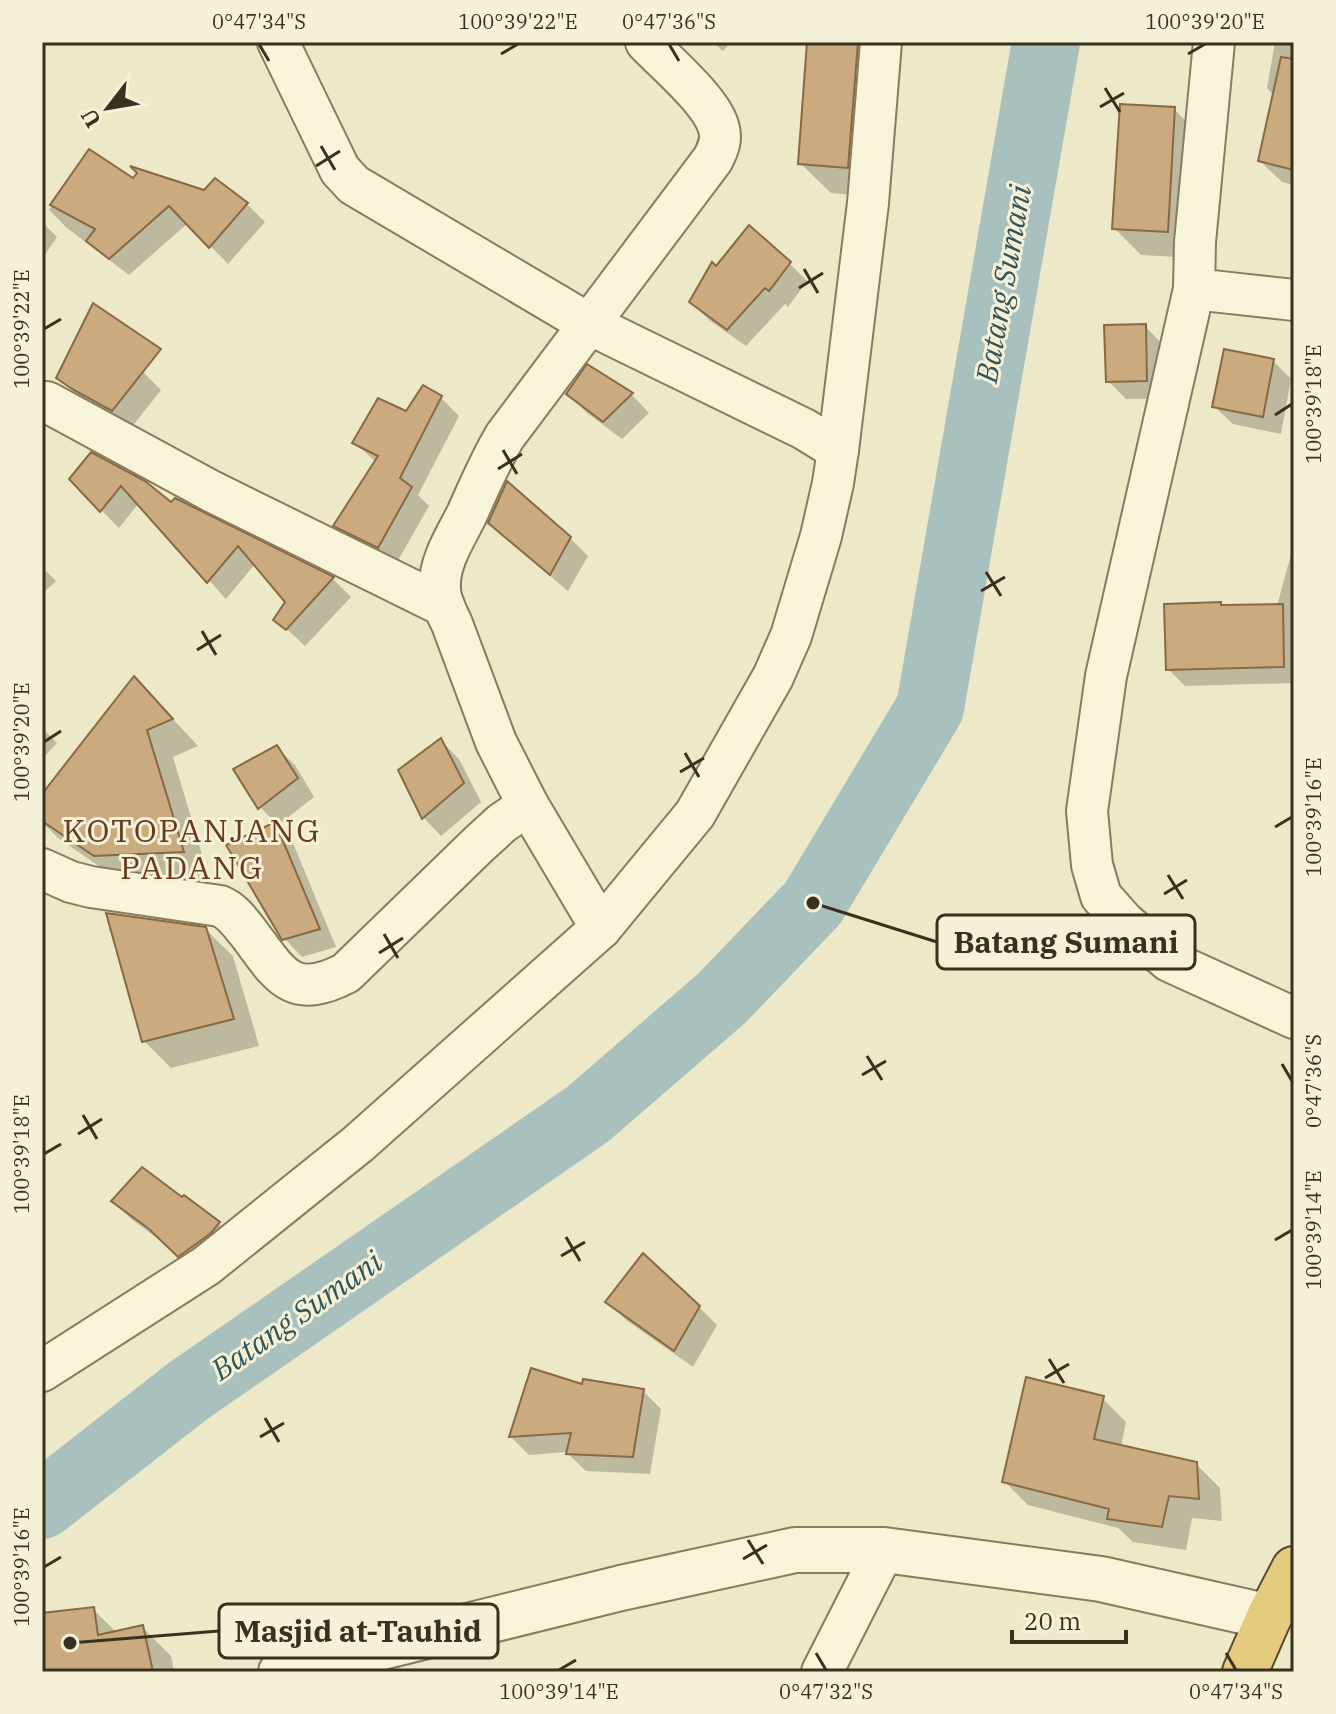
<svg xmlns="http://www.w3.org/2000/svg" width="1336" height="1714" font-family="'IBM Plex Serif',serif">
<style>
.shadow{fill:#0003}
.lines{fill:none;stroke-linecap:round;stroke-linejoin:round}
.river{stroke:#a8c1be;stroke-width:68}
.building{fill:#caaa7e;stroke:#876943;stroke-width:2}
.minor-casing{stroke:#897b5d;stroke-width:44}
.tertiary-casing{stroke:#897b5d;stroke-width:48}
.trunk-casing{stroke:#574931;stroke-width:48}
.minor{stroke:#f8f4da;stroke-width:40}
.tertiary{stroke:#f8f4da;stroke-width:44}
.trunk{stroke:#e4cc7e;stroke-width:44}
.ticks{fill:none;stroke:#393120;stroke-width:3}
.labels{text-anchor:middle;stroke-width:6;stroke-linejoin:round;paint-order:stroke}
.water-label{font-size:30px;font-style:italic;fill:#305559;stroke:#f5f1d7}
.quarter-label{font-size:32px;letter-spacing:2px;fill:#653a20;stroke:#f5f1d7}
.leader{fill:none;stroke:#393120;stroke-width:3}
.callout-dot{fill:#393120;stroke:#f5f1d7;stroke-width:3}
.callout{fill:#f5f1d7;stroke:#393120;stroke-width:3}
.callout-label{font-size:30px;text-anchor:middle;font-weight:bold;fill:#393120}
.neatline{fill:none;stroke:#393120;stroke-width:3}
.ticks-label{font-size:20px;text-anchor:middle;fill:#393120}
</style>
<rect width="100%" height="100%" fill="#ede8c7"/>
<g class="shadow">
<path d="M713,42h18l-8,9z"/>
<path d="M809,42h88l-20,155 -46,-4 -31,-30z"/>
<path d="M1275,42h19v143l-12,-3 -22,-21 14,-65 -7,-8z"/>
<path d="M1174,109l27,27 -7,122 -53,-3 -27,-27z"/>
<path d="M90,152l43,29 6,-8 65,19 11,-11 32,23 18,18 -37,42 -40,-41 -59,52 -62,-47 -18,-18z"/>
<path d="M42,222l15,15 -15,22z"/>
<path d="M789,263l18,18 -19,26 -3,-3 -39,42 -37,-26 -18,-18 25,-34z"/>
<path d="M1145,326l18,19 2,54h-39l-18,-18z"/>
<path d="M76,341l67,31 18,18 -30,38 -39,-21 -15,-12 -18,-18z"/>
<path d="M1273,361l18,18 -10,55 -48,-10 -19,-18z"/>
<path d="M588,367l44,28 17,18 -27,26 -36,-27 -18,-18z"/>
<path d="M441,398l18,18 -41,79 11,11 -33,58 -42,-21 -18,-18 40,-63 -21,-19 52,-29z"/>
<path d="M92,455l79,50 5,-5 157,79 18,18 -46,49 -29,-27 11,-17 -32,-38 -29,35 -87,-96 -20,25 -18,-18z"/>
<path d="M490,523l80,15 18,18 -20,35 -59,-50z"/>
<path d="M1294,543v140l-109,3 -17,-17 52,-65 3,3 54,-1z"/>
<path d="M42,567l14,14 -14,13z"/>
<path d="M160,705l38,41 -25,11 36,121 -87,4 -64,-44 -16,-16v-25z"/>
<path d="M42,728l15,15 -15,16z"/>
<path d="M441,741l18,18 22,43 -40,34 -17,-18 -23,-48z"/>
<path d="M276,747l19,18 19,32 -37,29 16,17 43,104 -34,10 -18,-19 -55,-92 47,-22 -16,-17z"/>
<path d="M205,929l28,27 26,90 -88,22 -27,-27z"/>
<path d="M113,1201l105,22 18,18 -39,33 -28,-27 -38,-28z"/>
<path d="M608,1302l91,5 18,18 -24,42 -67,-47z"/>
<path d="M584,1386l59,5 18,18 -11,65 -64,-3 -20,-19 -37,3 -18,-18z"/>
<path d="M1102,1398l24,24 -5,25 75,17 24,24 2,33 -30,-3 -6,32 -53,-8 -15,-14 -90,-23 -24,-24z"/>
<path d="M94,1610l23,23 25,-6 29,29 3,16h-132v-57z"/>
</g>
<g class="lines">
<path class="river" d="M42,1505l146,-114 400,-277 134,-116 91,-95 117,-195 116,-666"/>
</g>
<g class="building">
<path d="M807,42h51l-10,126 -50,-4z"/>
<path d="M1281,57l13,2v111l-36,-9z"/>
<path d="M1120,104l55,3 -7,125 -56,-3z"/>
<path d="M89,149l44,29 4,-5 -7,-7 74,24 11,-12 33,25 -39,45 -40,-42 -60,53 -23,-18 9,-12 -45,-24z"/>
<path d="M749,225l42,37 -22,29 -4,-3 -38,42 -38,-28 23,-40 4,4z"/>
<path d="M93,303l68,46 -49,62 -40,-22 -16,-11z"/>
<path d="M1146,324l1,57 -41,1 -2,-57z"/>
<path d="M1224,349l50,10 -11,58 -51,-10z"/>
<path d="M587,364l46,29 -30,29 -37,-28z"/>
<path d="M423,385l19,11 -42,82 12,9 -34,61 -45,-22 45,-70 -26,-13 26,-45 28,13z"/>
<path d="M91,452l54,29 26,21 4,-4 159,79 -48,53 -13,-10 12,-18 -47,-56 -31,37 -86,-97 -21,26 -31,-33z"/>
<path d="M507,481l64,56 -21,38 -62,-52z"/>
<path d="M1221,602v3l62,-1 1,63 -118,3 -2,-66z"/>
<path d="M134,676l39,43 -26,11 37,122 -90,4 -52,-35v-27z"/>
<path d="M441,738l23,45 -42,36 -24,-49z"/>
<path d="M277,745l21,33 -40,31 -25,-40z"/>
<path d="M275,822l45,107 -38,11 -56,-95z"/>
<path d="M106,913l100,14 28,92 -92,23z"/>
<path d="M142,1167l40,30 2,-2 36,27 -9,11 -33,24 -29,-28 -38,-28z"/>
<path d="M643,1253l57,53 -26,45 -69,-49z"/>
<path d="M531,1368l51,16 1,-5 61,10 -11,68 -67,-3 5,-21 -62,4z"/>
<path d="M1026,1377l78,19 -10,43 103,23 2,37 -30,-3 -7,31 -55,-8 2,-10 -107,-27z"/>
<path d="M94,1607l4,28 45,-10 10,47h-111v-59z"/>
</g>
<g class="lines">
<defs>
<g id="minor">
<path d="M1214,42l-19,200 -1,47 100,11"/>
<path d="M1194,289l-88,387 -19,135 5,54 9,31 23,26 45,39 125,57"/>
<path d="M42,404l5,-2 11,6 153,83 233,115"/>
<path d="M838,450l30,-247 13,-161"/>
<path d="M42,869l29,13 20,5 129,19c12,5 19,15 27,25 32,42 43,71 99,42l133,-129 23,-21 26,-18"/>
<path d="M601,928l-73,-123 -32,-63 -44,-118c-5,-11 -12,-23 -12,-35 -2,-26 16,-53 27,-75 12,-27 23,-53 38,-78l208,-277c5,-10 9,-19 6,-30 -6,-27 -53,-66 -73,-87"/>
<path d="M42,1371l164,-105 152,-122 243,-216 94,-114 78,-137 18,-41 30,-100 12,-53 5,-33 -34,-21 -215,-105 -235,-139 -14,-15 -62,-128"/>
<path d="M822,1672l62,-122"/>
</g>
<path id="tertiary" d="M281,1672l340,-84 174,-38h89l217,29 168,38"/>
<path id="trunk" d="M1245,1672l24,-55 25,-48"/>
</defs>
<use href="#minor" class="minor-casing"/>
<use href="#tertiary" class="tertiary-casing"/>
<use href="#trunk" class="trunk-casing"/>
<use href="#minor" class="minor"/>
<use href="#tertiary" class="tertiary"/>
<use href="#trunk" class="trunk"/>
</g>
<path class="ticks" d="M259,44l10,17M669,44l10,17M501,54l17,-10M1188,54l17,-10M1105,88l15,24M1100,107l24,-14M321,146l14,24M316,166l24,-15M804,269l14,24M799,288l24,-15M44,329l17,-10M1275,415l17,-11M503,450l14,24M498,469l24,-15M986,572l15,24M981,591l24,-14M202,631l14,24M197,650l24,-15M44,742l17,-11M685,753l14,24M680,772l24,-14M1275,827l17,-10M1168,875l15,24M1164,894l23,-14M384,934l14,24M379,953l24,-15M867,1056l15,24M1282,1064l10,17M862,1075l24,-14M83,1115l14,24M78,1134l24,-15M44,1154l17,-10M566,1237l14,24M1275,1240l17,-10M561,1256l24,-14M1049,1359l15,24M1045,1378l24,-14M265,1418l14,24M260,1437l24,-14M748,1540l15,24M743,1559l24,-14M44,1567l17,-10M816,1653l10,17M1226,1653l10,17M559,1670l17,-10"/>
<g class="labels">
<g class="water-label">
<text transform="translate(1004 284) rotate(-80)" y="10">Batang Sumani</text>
<text transform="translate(297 1316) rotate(-35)" y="10">Batang Sumani</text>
</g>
<g class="quarter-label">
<text x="192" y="842">KOTOPANJANG<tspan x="192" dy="37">PADANG</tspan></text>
</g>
</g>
<path class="leader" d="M813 903L937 942M70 1643L219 1631"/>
<g class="callout-dot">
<circle cx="813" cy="903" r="8"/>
<circle cx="70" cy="1643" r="8"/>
</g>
<g class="callout">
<rect x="937" y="915" width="258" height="54" rx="8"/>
<rect x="219" y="1604" width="279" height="54" rx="8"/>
</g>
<g class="callout-label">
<text x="1066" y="953">Batang Sumani</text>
<text x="358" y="1642">Masjid at-Tauhid</text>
</g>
<rect width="1336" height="1714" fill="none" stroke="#f5f1d7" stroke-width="88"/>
<g transform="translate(108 108) rotate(239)" stroke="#f5f1d7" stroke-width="6" paint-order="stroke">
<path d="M0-6L14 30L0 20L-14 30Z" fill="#393120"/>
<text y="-12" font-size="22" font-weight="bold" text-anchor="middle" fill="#393120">U</text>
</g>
<path d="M1012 1630v12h114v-12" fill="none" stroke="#393120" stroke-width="4"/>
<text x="1024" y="1630" font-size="24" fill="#393120" stroke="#f5f1d7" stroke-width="6" paint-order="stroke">20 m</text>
<rect x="44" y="44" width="1248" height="1626" class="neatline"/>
<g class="ticks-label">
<text x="259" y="29">0°47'34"S</text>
<text x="518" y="29">100°39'22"E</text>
<text x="669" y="29">0°47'36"S</text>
<text x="1205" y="29">100°39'20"E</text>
<text transform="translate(22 329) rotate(-90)" y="7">100°39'22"E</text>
<text transform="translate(1314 404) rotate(-90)" y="7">100°39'18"E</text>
<text transform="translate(22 742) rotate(-90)" y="7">100°39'20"E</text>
<text transform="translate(1314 817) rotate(-90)" y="7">100°39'16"E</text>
<text transform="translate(1314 1081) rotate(-90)" y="7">0°47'36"S</text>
<text transform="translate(22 1154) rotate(-90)" y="7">100°39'18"E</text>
<text transform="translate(1314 1230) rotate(-90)" y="7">100°39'14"E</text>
<text transform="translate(22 1567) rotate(-90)" y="7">100°39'16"E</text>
<text x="559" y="1699">100°39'14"E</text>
<text x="826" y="1699">0°47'32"S</text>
<text x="1236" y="1699">0°47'34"S</text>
</g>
</svg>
